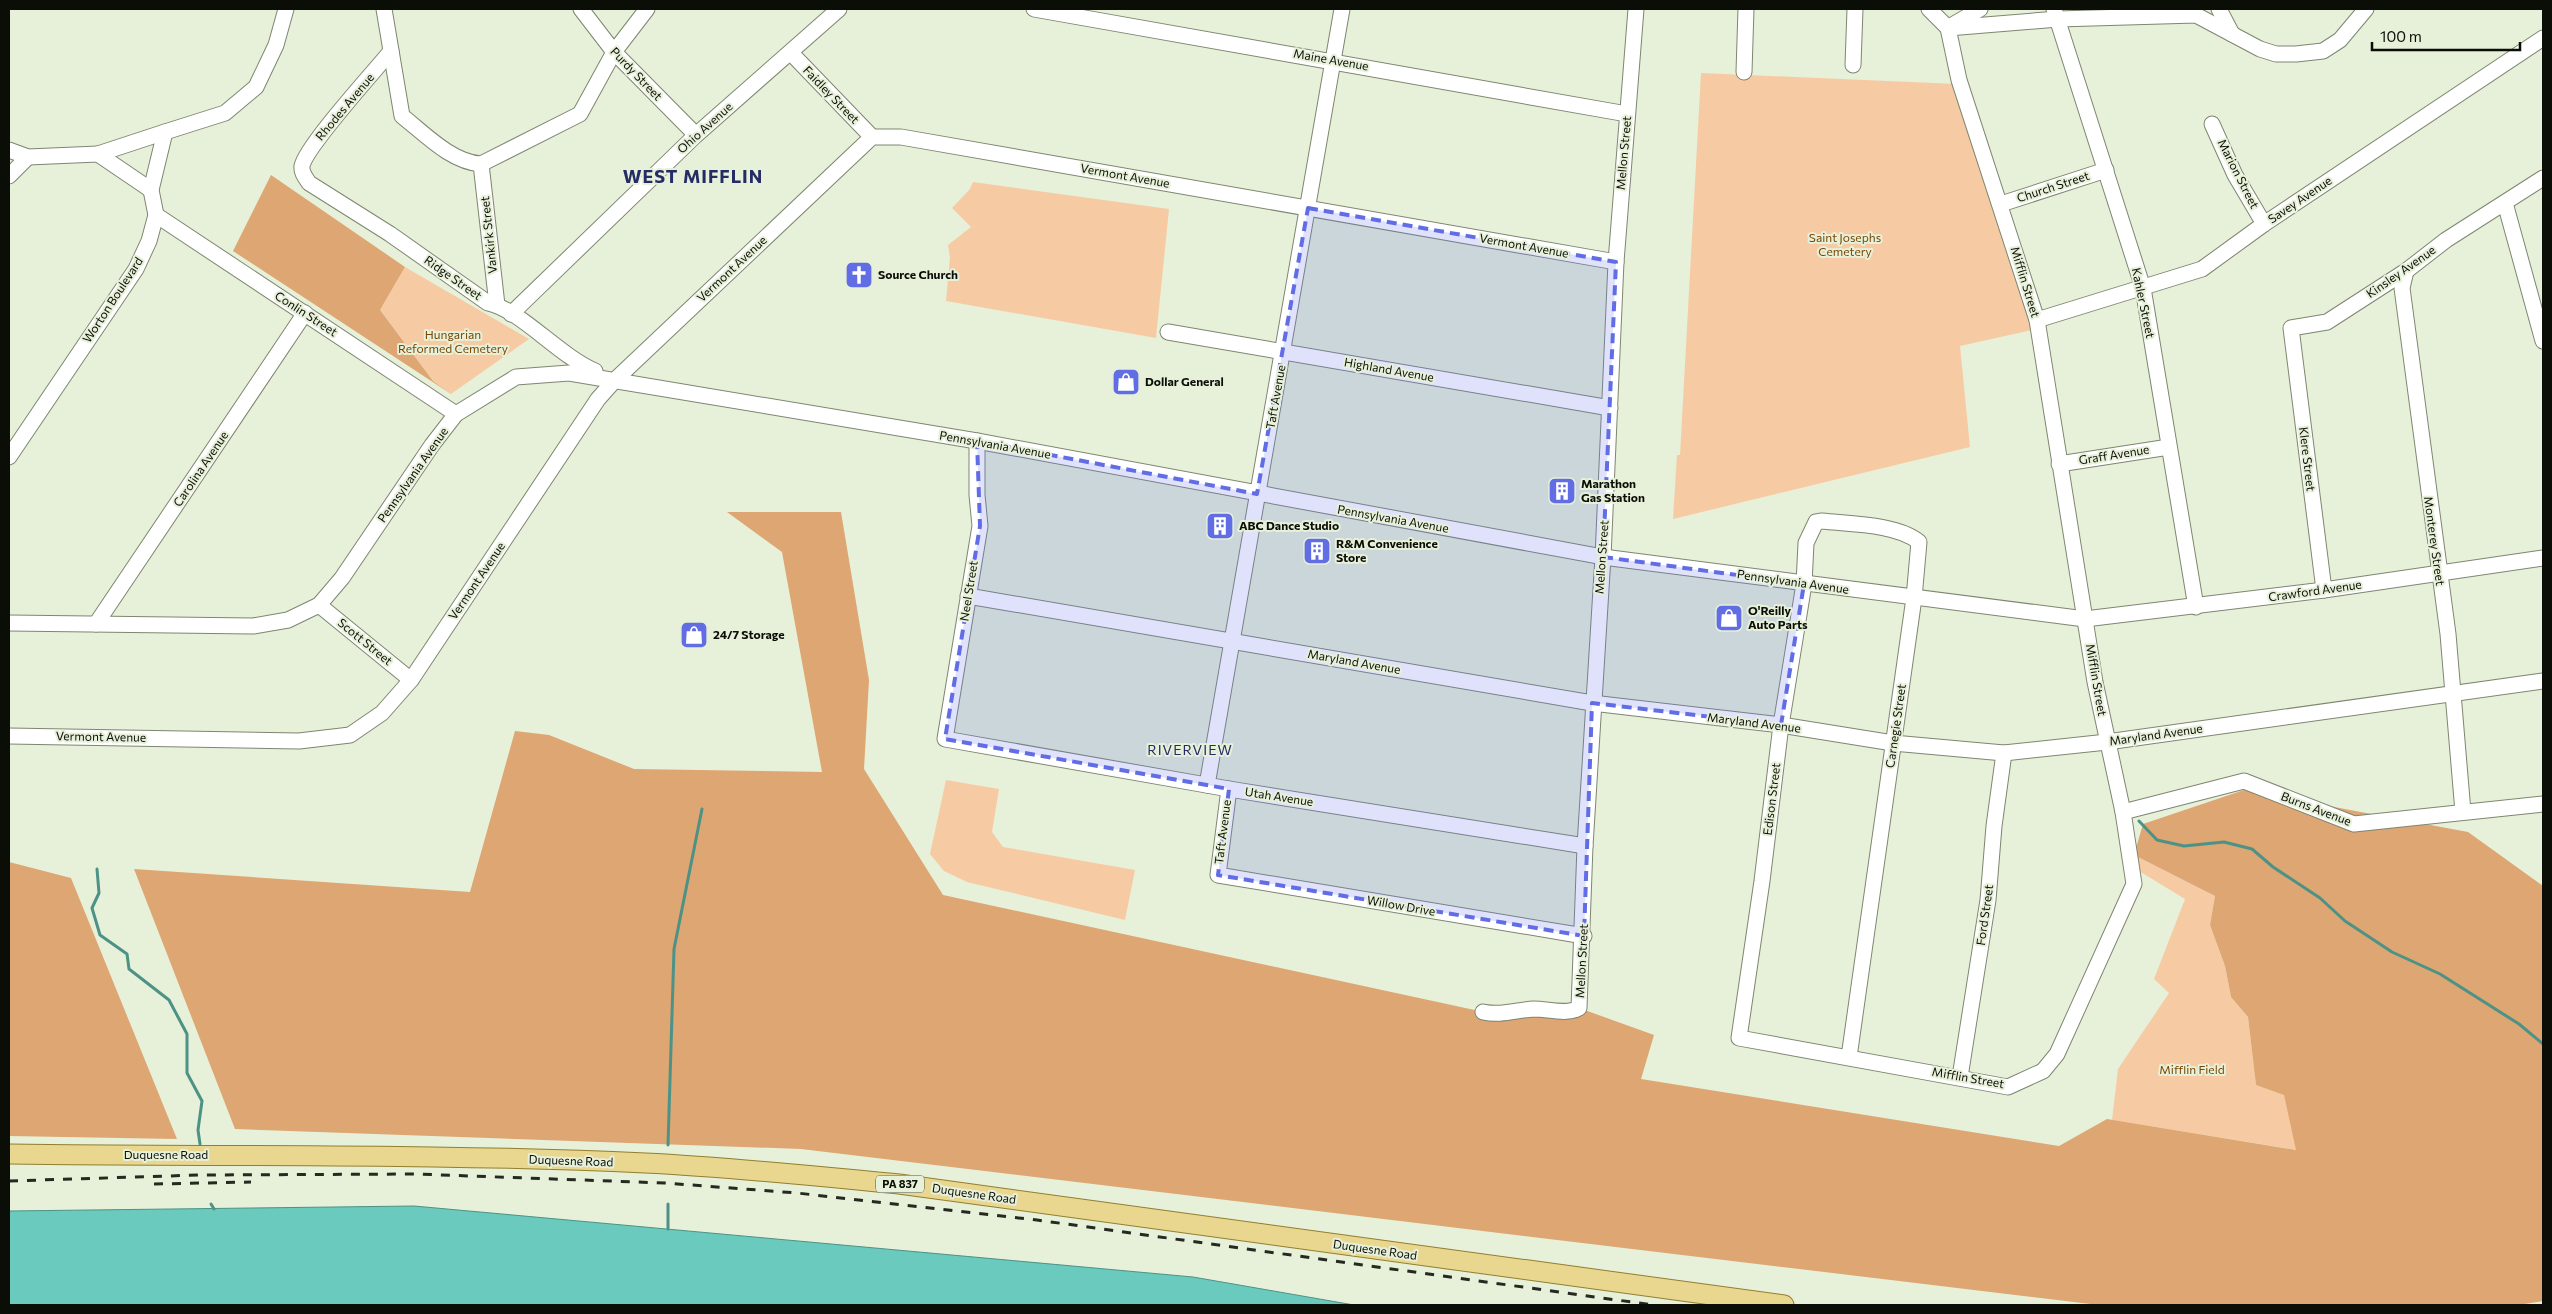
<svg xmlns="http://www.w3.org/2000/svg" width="2552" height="1314" font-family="Commissioner,sans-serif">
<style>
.green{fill:#f6cba4}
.forest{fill:#dda672}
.water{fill:#69cabd;stroke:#4d9286}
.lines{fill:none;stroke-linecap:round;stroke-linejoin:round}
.stream{stroke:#4d9286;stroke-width:3}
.minor-casing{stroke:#7e8671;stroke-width:17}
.major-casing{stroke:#927e2f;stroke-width:21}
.minor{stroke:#fff;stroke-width:15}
.major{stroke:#e9d68f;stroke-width:19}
.rail{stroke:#252920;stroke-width:3;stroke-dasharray:9 9;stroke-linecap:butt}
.marked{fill:#606de5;fill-opacity:0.2;stroke:#606de5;stroke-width:4;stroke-dasharray:10 6;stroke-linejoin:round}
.labels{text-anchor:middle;stroke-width:4;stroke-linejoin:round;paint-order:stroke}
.shield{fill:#e7f0d9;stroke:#4d5246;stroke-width:1}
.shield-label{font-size:11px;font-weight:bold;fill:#0b0e07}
.street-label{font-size:12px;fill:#0b0e07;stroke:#e7f0d9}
.park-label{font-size:12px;fill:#794603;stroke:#e7f0d9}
.poi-label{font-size:12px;font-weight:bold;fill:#0b0e07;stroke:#e7f0d9;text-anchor:start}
.neighbourhood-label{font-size:14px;letter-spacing:1px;fill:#252c65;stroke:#e7f0d9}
.district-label{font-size:18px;font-weight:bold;letter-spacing:1px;fill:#252c65;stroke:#e7f0d9}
</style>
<rect width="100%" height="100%" fill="#e7f0d9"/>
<g class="green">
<path d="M1701,73l256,11 75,246 -72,16 10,101 -297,72 4,-64h3z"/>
<path d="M973,182l196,27 -13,129 -210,-37 4,-43 -2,-13 23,-18 -19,-19 18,-19z"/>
<path d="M405,267l124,72 -78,55 -18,-13 -53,-71z"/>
<path d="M946,780l53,9 -7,43 11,15 132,23 -10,50 -158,-38 -23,-11 -14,-17z"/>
<path d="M2134,855l81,41 -5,29 15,41 6,31 17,20 8,68 28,9 13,56 -185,-30 6,-51 51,-76 -15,-14 31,-80 -46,-28z"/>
</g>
<g class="forest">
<path d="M271,175l134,92 -25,43 53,71 18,13 -218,-143z"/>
<path d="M727,512h114l28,168 -5,89 79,126 550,119 86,-6 75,27 -13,44 418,67 48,-27 189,31 -12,-55 -28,-10 -8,-68 -17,-20 -6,-31 -15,-41 5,-29 -81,-41 9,-31 101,-34 224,42 75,54v415l-25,4h-419l-1298,-156 -566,-20 -101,-260 336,23 45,-161 34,4 85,34 188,3 -40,-220z"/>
<path d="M9,862l62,16 106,261 -168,-3z"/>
</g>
<path class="water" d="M414,1206l779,71 161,28h-1345v-94z"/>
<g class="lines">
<g class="stream">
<path d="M2139,821l18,19 27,6 40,-4 28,7 21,18 47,31 25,23 47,31 48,22 79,50 24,20"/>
<path d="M97,869l2,24 -7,15 8,27 27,19 2,15 40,31 18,34v39l15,28 -4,29 2,14"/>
<path d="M668,1145l6,-196 28,-140"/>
<path d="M211,1204l3,5"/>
<path d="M668,1229v-25"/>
</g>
<defs>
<g id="minor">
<path d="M384,9l18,107c23,18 49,46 79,48l99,-50 34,-62 33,-43"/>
<path d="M581,9l33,43 82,83"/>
<path d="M1034,9l593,105"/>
<path d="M2054,9l89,279 53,319"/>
<path d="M2219,9l13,25"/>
<path d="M1949,27l31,-18"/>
<path d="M1948,28l110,-9 138,-4 64,34 16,5h20l27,-3 17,-11 26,-31"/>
<path d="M391,51c-17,21 -85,95 -89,115 -1,7 4,12 7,17l81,51 98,69c33,7 71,53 107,68"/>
<path d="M791,53l81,84"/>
<path d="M1853,65l2,-56"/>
<path d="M1744,72l2,-63"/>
<path d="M2212,124l23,51 29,49"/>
<path d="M9,150l19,7 70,-3 53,36"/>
<path d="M98,154l67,-22"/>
<path d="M481,164l16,141"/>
<path d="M9,176l19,-19"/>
<path d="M2505,203l38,138"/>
<path d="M2001,204l105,-34"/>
<path d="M156,215l300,199"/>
<path d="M2406,271l-4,17 46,346 15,178"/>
<path d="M511,314l185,-179 143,-126"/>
<path d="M2037,320l165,-51 62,-45 279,-186"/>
<path d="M1168,332l442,76"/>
<path d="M977,441v54l3,31 -35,213 284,50 356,57"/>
<path d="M9,457l127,-188 13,-28 7,-26 -5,-25 14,-58 60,-19 31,-26 20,-42 10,-36"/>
<path d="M2059,464l110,-17"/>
<path d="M2324,590l-33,-262 36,-6 79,-51 40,-31 97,-62"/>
<path d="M968,596l624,107 189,22 112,18 111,10 103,-11 436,-61"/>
<path d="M319,605l92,75"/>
<path d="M9,623l244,3 35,-6 31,-15 23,-27 90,-133 24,-31 60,-37 53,-4 408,68 626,116 482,62 239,-29 219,-32"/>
<path d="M96,624l209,-311"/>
<path d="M9,736l290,5 51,-6 32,-22 29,-33 187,-281 17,-19 257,-243h29l715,125"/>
<path d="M1207,785l135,-776"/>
<path d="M1229,789l-11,86 366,61"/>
<path d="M2123,812l121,-31 110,43 189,-20"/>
<path d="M1483,1012c18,4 33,-2 51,-3 14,0 33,6 45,-1l6,-162 18,-289 13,-295 20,-253"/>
<path d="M1849,1057l65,-459 5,-56c-21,-18 -69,-18 -97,-21l-6,1 -10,21 -2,41 -23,141 -19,156 -23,157 269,49 35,-16 14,-17 77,-170 -11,-72 -28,-130 -58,-362 -78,-240 -11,-52 -19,-19"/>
<path d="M1960,1077l28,-177 6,-74 10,-73"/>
</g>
<path id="major" d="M9,1154c212,3 424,-1 636,9 85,4 170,13 254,21l885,121"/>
</defs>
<use href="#minor" class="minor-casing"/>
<use href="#major" class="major-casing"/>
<use href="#minor" class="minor"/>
<use href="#major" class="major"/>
<g class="rail">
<path d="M9,1181l190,-6 216,-1 250,9 132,10 240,27 616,85"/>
<path d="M154,1184l97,-2"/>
</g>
</g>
<path class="marked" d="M1308,208l308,54 -13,295 201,27 -23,141 -189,-22 -8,233 -366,-61 11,-86 -284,-50 35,-213 -3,-85 280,53z"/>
<defs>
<symbol id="church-square" viewBox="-11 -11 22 22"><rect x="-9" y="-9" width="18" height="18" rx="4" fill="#606de5" stroke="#e7f0d9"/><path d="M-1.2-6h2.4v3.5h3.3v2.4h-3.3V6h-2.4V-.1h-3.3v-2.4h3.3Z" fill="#fff"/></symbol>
<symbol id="shop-square" viewBox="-11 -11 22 22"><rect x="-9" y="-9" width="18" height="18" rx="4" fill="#606de5" stroke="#e7f0d9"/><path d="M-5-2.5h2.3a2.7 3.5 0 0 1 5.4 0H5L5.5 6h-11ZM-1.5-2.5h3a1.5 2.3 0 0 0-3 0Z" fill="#fff"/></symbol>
<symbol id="building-square" viewBox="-11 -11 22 22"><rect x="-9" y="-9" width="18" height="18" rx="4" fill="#606de5" stroke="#e7f0d9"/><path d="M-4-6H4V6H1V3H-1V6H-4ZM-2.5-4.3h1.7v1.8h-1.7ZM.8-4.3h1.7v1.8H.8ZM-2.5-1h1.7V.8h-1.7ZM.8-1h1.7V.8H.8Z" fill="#fff"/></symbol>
</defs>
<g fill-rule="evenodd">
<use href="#church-square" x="843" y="259" width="32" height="32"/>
<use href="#shop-square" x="1110" y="366" width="32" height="32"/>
<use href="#building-square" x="1546" y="475" width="32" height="32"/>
<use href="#building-square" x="1204" y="510" width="32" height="32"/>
<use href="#building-square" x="1301" y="535" width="32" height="32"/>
<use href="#shop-square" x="1713" y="602" width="32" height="32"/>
<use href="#shop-square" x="678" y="619" width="32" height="32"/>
</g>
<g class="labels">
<rect class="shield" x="876" y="1175.5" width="48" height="17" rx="4"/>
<g class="shield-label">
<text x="900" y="1188">PA 837</text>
</g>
<g class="street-label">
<text transform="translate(1331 60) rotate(10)" y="4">Maine Avenue</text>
<text transform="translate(636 74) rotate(46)" y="4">Purdy Street</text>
<text transform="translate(831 95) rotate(46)" y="4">Faidley Street</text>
<text transform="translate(345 107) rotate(-50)" y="4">Rhodes Avenue</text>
<text transform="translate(705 128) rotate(-42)" y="4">Ohio Avenue</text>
<text transform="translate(1624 153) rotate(-85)" y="4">Mellon Street</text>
<text transform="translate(2238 174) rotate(63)" y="4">Marion Street</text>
<text transform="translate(1125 176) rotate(10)" y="4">Vermont Avenue</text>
<text transform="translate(2053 187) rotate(-18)" y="4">Church Street</text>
<text transform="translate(2300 200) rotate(-34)" y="4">Savey Avenue</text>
<text transform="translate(489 235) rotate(-96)" y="4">Vankirk Street</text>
<text transform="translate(1524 246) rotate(10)" y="4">Vermont Avenue</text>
<text transform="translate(732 269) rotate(-43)" y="4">Vermont Avenue</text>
<text transform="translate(2401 272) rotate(-35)" y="4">Kinsley Avenue</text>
<text transform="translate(453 278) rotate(35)" y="4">Ridge Street</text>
<text transform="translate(2025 282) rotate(73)" y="4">Mifflin Street</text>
<text transform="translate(113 300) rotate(-57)" y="4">Worton Boulevard</text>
<text transform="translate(2143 303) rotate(78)" y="4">Kahler Street</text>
<text transform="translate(306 314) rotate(33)" y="4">Conlin Street</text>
<text transform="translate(1389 370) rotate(10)" y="4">Highland Avenue</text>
<text transform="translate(1276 397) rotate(-80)" y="4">Taft Avenue</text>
<text transform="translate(995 445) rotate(10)" y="4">Pennsylvania Avenue</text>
<text transform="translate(2114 455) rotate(-9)" y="4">Graff Avenue</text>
<text transform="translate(2307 459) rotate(83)" y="4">Klere Street</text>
<text transform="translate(201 469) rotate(-56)" y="4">Carolina Avenue</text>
<text transform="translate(413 475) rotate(-55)" y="4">Pennsylvania Avenue</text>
<text transform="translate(1393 519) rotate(10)" y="4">Pennsylvania Avenue</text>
<text transform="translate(2434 541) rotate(82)" y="4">Monterey Street</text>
<text transform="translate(1602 557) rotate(-86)" y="4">Mellon Street</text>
<text transform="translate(477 581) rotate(-56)" y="4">Vermont Avenue</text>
<text transform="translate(1793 582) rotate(8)" y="4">Pennsylvania Avenue</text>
<text transform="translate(969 591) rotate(-81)" y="4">Neel Street</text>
<text transform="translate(2315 591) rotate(-8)" y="4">Crawford Avenue</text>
<text transform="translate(365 642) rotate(39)" y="4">Scott Street</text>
<text transform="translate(1354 662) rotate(10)" y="4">Maryland Avenue</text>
<text transform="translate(2096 680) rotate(80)" y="4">Mifflin Street</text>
<text transform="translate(1754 723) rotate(7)" y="4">Maryland Avenue</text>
<text transform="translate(1896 726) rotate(-82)" y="4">Carnegie Street</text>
<text transform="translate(2156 735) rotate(-8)" y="4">Maryland Avenue</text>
<text transform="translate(101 737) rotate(1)" y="4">Vermont Avenue</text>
<text transform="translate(1279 797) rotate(9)" y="4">Utah Avenue</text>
<text transform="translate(1772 799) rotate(-83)" y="4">Edison Street</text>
<text transform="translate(2316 809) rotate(21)" y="4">Burns Avenue</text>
<text transform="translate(1223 832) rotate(-83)" y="4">Taft Avenue</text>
<text transform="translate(1401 906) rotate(10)" y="4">Willow Drive</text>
<text transform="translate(1985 915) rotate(-82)" y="4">Ford Street</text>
<text transform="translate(1582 961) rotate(-87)" y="4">Mellon Street</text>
<text transform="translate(1968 1078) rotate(10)" y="4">Mifflin Street</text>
<text x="166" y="1159">Duquesne Road</text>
<text transform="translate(571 1161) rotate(2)" y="4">Duquesne Road</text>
<text transform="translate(974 1194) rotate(8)" y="4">Duquesne Road</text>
<text transform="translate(1375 1250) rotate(8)" y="4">Duquesne Road</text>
</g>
<g class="park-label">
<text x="1845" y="242">Saint Josephs<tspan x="1845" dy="14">Cemetery</tspan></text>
<text x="453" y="339">Hungarian<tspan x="453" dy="14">Reformed Cemetery</tspan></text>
<text x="2192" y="1074">Mifflin Field</text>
</g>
<g class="poi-label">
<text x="878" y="279">Source Church</text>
<text x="1145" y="386">Dollar General</text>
<text x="1581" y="488">Marathon<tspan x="1581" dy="14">Gas Station</tspan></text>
<text x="1239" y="530">ABC Dance Studio</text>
<text x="1336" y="548">R&amp;M Convenience<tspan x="1336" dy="14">Store</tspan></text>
<text x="1748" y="615">O'Reilly<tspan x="1748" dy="14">Auto Parts</tspan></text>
<text x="713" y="639">24/7 Storage</text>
</g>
<g class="neighbourhood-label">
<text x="1190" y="755">RIVERVIEW</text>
</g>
<g class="district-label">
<text x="693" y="183">WEST MIFFLIN</text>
</g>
</g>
<rect width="2552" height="1314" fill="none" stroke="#0b0e07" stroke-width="20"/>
<path d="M2372 42v8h148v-8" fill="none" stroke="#0b0e07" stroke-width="2.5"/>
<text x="2380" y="42" font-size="15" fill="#0b0e07" stroke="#e7f0d9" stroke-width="4" paint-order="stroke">100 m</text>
</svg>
